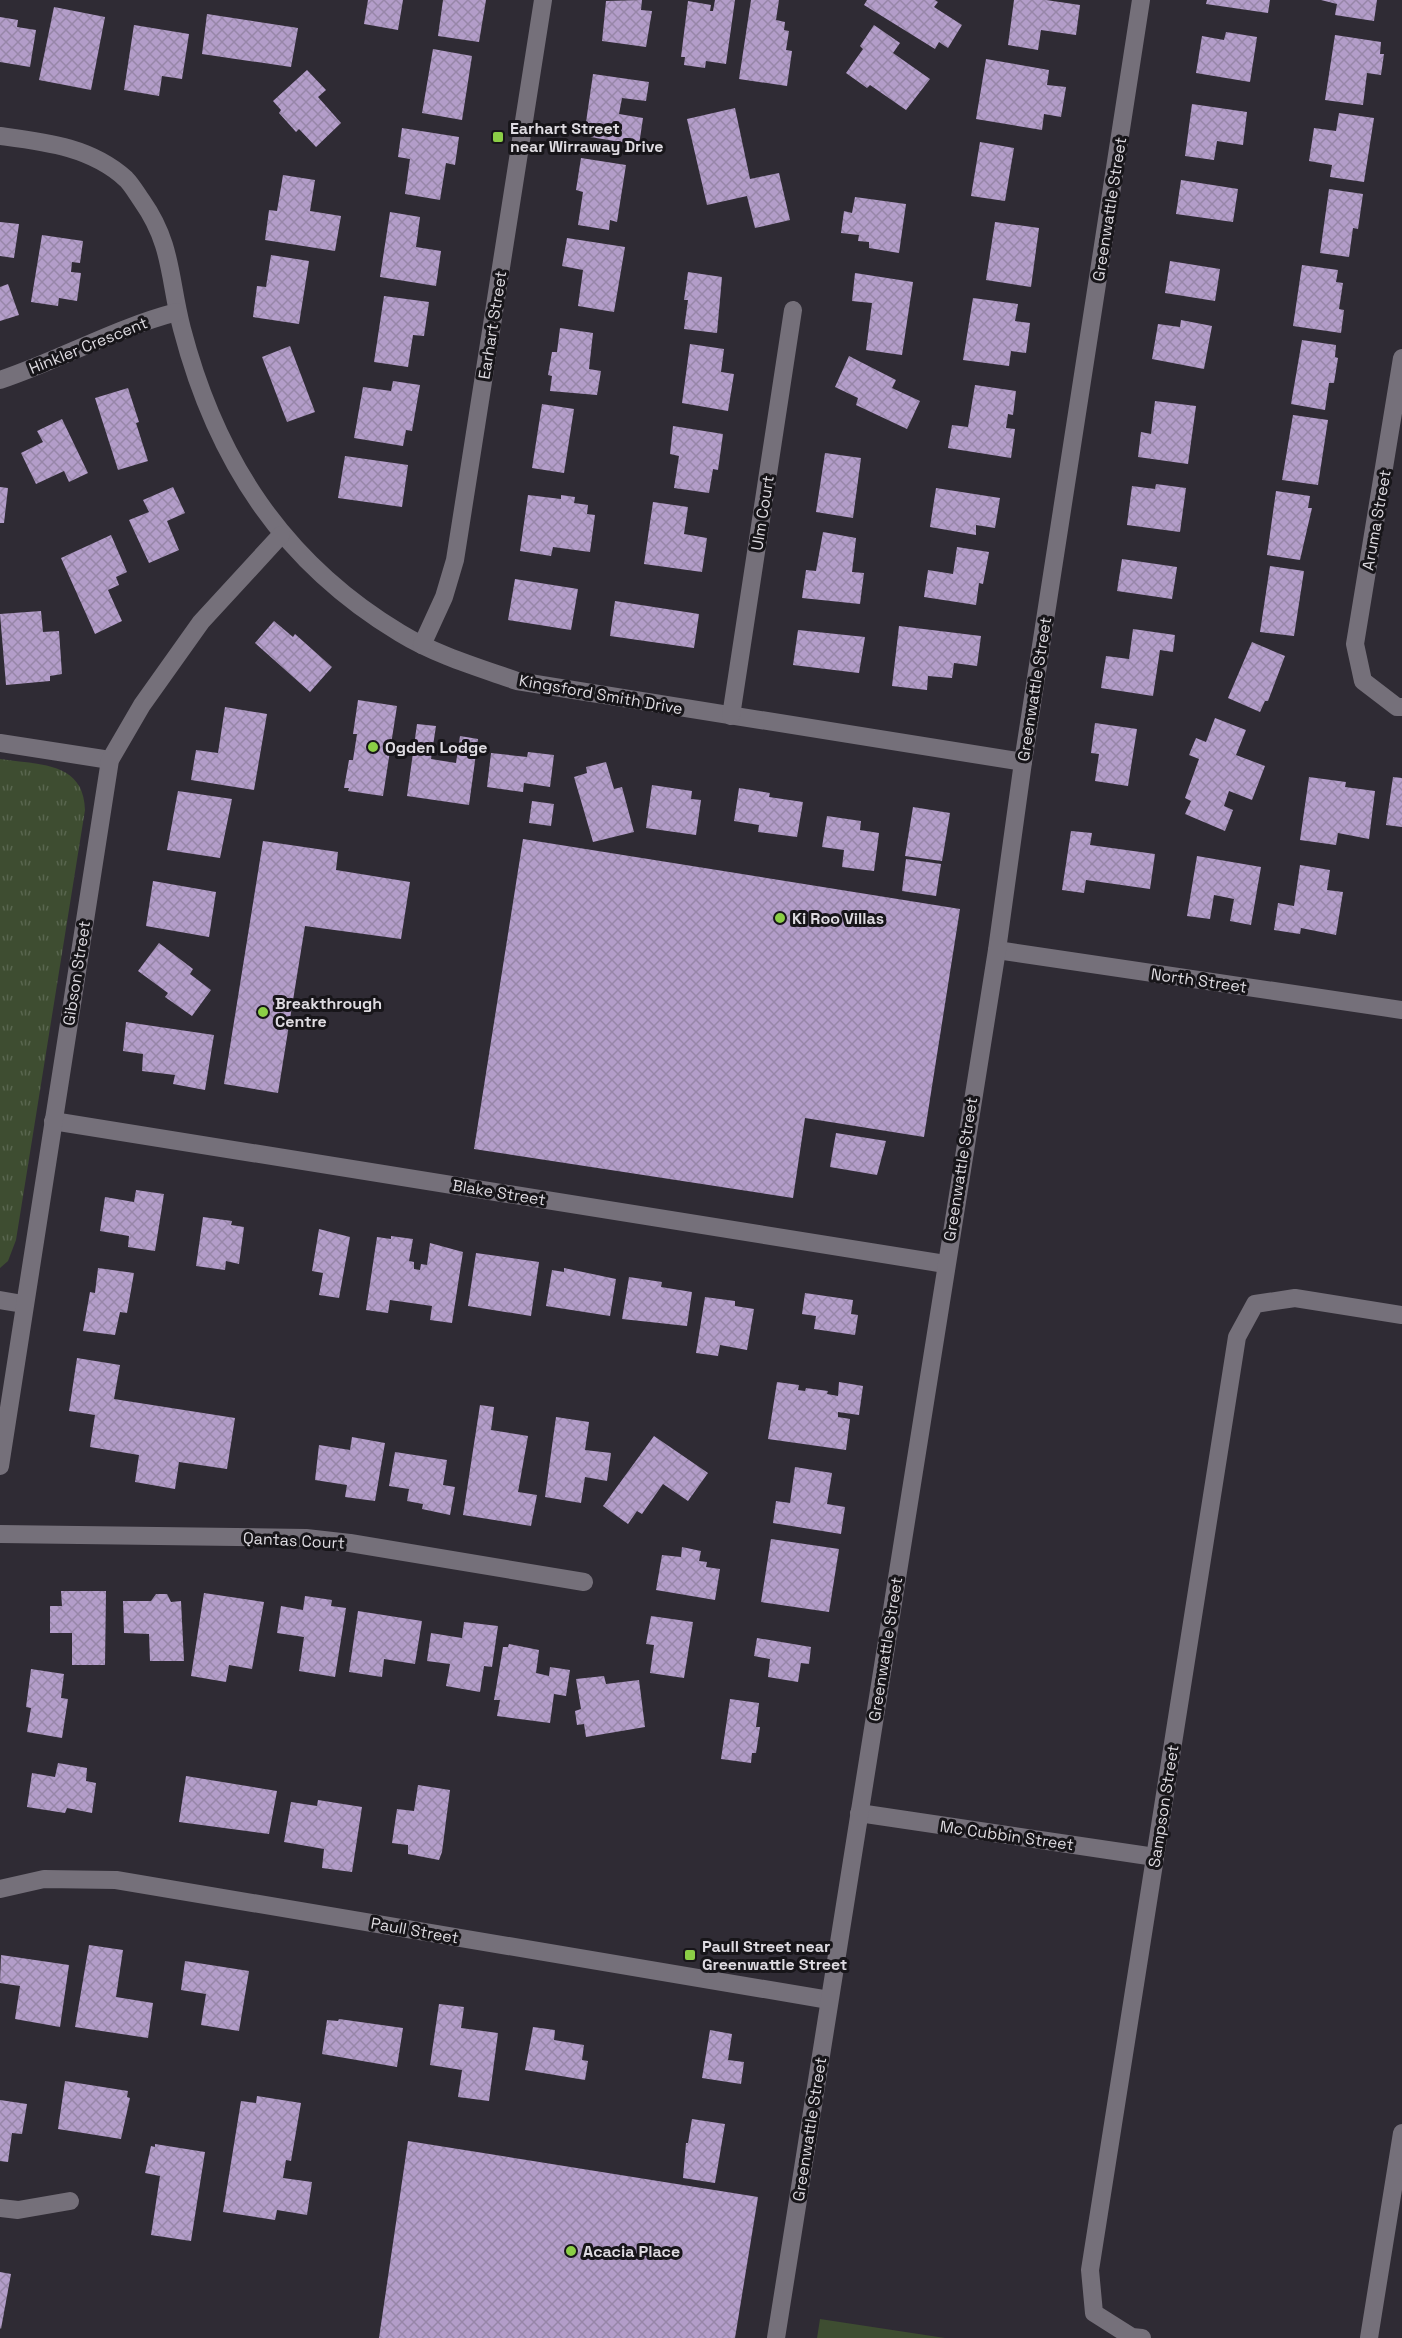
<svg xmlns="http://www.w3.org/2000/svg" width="1402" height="2338" font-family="'Space Grotesk',sans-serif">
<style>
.park{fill:url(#park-tufts)}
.pitch{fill:#3e4d31}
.building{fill:url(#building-cross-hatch)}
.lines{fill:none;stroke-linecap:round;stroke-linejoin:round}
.street{stroke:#75707a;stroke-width:18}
.secondary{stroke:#75707a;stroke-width:18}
.poi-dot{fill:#8bce46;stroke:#171519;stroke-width:2}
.labels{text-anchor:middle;stroke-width:6;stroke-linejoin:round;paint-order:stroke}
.poi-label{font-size:16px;font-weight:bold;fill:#dedbe1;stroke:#171519;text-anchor:start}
.street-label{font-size:16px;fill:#dedbe1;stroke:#171519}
</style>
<defs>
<pattern id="park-tufts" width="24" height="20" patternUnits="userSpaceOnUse" patternTransform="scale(1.5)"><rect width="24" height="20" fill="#3e4d31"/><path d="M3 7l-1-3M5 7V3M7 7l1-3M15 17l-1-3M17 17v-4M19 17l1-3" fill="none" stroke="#59664f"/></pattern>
<pattern id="building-cross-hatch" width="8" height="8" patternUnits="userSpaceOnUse" patternTransform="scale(1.5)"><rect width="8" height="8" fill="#b39dc9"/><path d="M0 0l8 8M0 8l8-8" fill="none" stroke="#9786a8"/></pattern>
</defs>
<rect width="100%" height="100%" fill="#2f2b34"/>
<path class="park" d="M0,759c38,6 84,2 85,51l-69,430 -8,21 -8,7z"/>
<path class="pitch" d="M820,2319l125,19h-128z"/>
<g class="building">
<path d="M368,0h35l-5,30 -34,-6z"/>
<path d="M443,0h43l-7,42 -41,-6z"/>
<path d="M642,0l-1,10 11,1 -6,36 -44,-6 4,-40z"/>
<path d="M715,0h20l-9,64 -20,-3 -1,7 -21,-3 1,-8h-4l7,-56 23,4 -1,6h3z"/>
<path d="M751,0h28l-3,20 9,2 -1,8 5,1 -3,19 6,1 -5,35 -48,-7z"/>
<path d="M867,0h68l3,2 -4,5 28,18 -14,23 -9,-6 -4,7 -71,-44z"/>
<path d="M1014,0h32l34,5 -4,30 -35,-5 -3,20 -30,-5z"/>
<path d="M1207,0h63l-2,13 -62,-9z"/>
<path d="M1321,0h56l-3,21 -39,-6 2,-11z"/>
<path d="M54,7l51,10 -14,73 -52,-10z"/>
<path d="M207,14l91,14 -7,39 -89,-13z"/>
<path d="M0,17l18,3 -1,7 19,3 -6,37 -30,-5z"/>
<path d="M134,25l55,9 -7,45 -20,-3 -3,20 -35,-6z"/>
<path d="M874,25l26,18 -7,10 37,26 -24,31 -36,-25 -3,3 -21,-15 17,-24 -3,-3z"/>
<path d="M1226,32l31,5 -7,45 -54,-9 6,-37 22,4z"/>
<path d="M1335,35l46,7 -1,12h4l-3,21 -14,-2 -4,32 -38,-5z"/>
<path d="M433,49l39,7 -10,64 -40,-7z"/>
<path d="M986,59l63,11 -2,15 19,2 -5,30 -17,-3 -2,16 -66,-11z"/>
<path d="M307,70l19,20 -8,7 23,26 -25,24 -17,-18 -3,3 -17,-19 2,-3 -8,-9z"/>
<path d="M593,74l56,8 -3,19 -24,-3 -3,16 24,4 -4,27 -55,-9z"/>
<path d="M1192,104l55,8 -4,33 -26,-4 -3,19 -29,-4z"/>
<path d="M735,108l15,71 29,-6 11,47 -35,8 -8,-32 -40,9 -20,-86z"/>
<path d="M1339,113l35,5 -10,64 -34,-5 2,-12 -23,-4 5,-33 22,3z"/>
<path d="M402,128l57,9 -4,28 -9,-2 -6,37 -35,-6 5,-35 -12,-2z"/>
<path d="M980,142l34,6 -9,53 -34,-5z"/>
<path d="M581,158l45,7 -9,57 -7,-2 -1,10 -31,-5 5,-33 -7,-2z"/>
<path d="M283,175l32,5 -5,31 31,5 -6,35 -70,-11 4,-30 8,1z"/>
<path d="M1181,180l57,9 -5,33 -57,-8z"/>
<path d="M1329,189l34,5 -5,35 -5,-1 -4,29 -29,-4z"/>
<path d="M855,197l51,7 -7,49 -30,-5v-6l-11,-1 1,-6 -18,-2 3,-22 8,2z"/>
<path d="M390,212l30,5 -4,30 25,4 -5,35 -56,-9z"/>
<path d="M0,222l19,2 -5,34 -14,-2z"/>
<path d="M995,222l44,6 -8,59 -45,-7z"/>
<path d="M42,235l41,6 -3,22 -8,-1 -1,10 10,1 -4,28 -18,-3 -1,8 -27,-4z"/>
<path d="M567,238l58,9 -11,65 -36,-6 5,-36 -21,-4z"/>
<path d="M271,255l38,6 -10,63 -46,-7 4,-31 9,1z"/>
<path d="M1170,261l50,8 -5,32 -50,-8z"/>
<path d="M1302,265l36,5 -2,12 7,1 -4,26 5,1 -3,23 -48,-7z"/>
<path d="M688,272l34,5 -5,56 -33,-4 4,-29h-4z"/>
<path d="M855,273l58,9 -11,73 -36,-5 6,-47 -20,-2z"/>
<path d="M8,284l11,31 -19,6v-34z"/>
<path d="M384,296l45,6 -5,34 -11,-1 -5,32 -34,-5z"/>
<path d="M973,298l45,6 -3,17 15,2 -4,30 -15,-2 -2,15 -46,-6z"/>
<path d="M1181,320l31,6 -8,43 -52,-10 6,-35 22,3z"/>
<path d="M560,328l33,5 -4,36 12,2 -4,24 -47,-4 2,-15 -4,-1 4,-23h5z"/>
<path d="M1302,340l34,5 -1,12 3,1 -4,25h-5l-4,27 -34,-6z"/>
<path d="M690,344l34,5 -3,23 13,2 -6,37 -46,-8z"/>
<path d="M290,346l25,66 -28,10 -25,-65z"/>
<path d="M849,356l47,24 -4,8 28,13 -13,28 -51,-24 2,-7 -23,-11z"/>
<path d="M393,381l27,4 -8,46 -6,-1 -3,16 -49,-8 9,-51 28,4z"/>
<path d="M975,385l41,6 -3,24 -5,-1 -2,14 9,1 -4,29 -63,-10 4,-23 16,2z"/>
<path d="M128,388l11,34 -3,1 12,38 -30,9 -23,-72z"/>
<path d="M1155,401l41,5 -8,58 -50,-7 3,-25 10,2z"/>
<path d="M542,404l32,5 -10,64 -32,-5z"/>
<path d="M1293,415l35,5 -10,65 -36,-5z"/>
<path d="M62,419l26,54 -19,9 -5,-11 -28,13 -15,-31 22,-11 -6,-11z"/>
<path d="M673,426l50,8 -5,36 -5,-1 -4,24 -35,-5 5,-32 -9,-2z"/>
<path d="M825,453l36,5 -8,60 -37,-6z"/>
<path d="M345,456l63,9 -6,42 -64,-9z"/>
<path d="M1156,484l30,4 -6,44 -53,-7 5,-39 23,3z"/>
<path d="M0,487l8,1 -4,35h-4z"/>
<path d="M173,487l12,26 -18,8 12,29 -30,13 -20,-43 20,-8 -6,-12z"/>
<path d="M936,488l64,10 -5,30 -19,-3v10l-46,-8z"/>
<path d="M1276,491l34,5 -2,12h4l-12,52 -33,-5z"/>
<path d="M528,495l33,4v-4l14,2 -1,6 14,2 -1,9 8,1 -5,37 -37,-5 -2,9 -31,-5z"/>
<path d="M653,502l35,5 -4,27 23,4 -5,34 -58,-8z"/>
<path d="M823,532l33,6 -4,34 12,1 -4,31 -58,-6 4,-28 10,1z"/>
<path d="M111,535l16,37 -11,5 3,8 -11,5 14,31 -27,13 -34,-76z"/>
<path d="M957,547l32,5 -6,32 -4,-1 -3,22 -52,-8 4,-27 25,4z"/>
<path d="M1122,559l55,8 -5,32 -55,-8z"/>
<path d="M1270,566l34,5 -10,65 -34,-4z"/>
<path d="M515,579l63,10 -7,41 -63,-10z"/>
<path d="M615,601l84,13 -5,34 -84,-12z"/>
<path d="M41,611l2,21 16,-1 3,43 -12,2v5l-44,4 -6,-71z"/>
<path d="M274,621l19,16 2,-3 37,33 -22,25 -55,-49z"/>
<path d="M899,626l82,10 -4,30 -23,-3 -2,15 -24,-2 -1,14 -35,-4z"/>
<path d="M1133,629l42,6 -2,17 -13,-2 -7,46 -52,-8 5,-32 23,3z"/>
<path d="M798,630l67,7 -6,36 -66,-8z"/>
<path d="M1252,642l33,14 -17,45h-3l-5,11 -32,-14z"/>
<path d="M358,700l39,6 -14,90 -35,-5 1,-3h-5l5,-28h4l4,-26h-4z"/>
<path d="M225,707l42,7 -13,76 -63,-10 5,-30 22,3z"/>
<path d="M1215,718l31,12 -10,25 29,11 -13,34 -23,-9 -5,15 9,4 -8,21 -40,-17 6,-13 -6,-3 14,-39 -10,-4 7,-17 10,4z"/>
<path d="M1095,723l42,6 -9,57 -33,-5 4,-27 -8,-1z"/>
<path d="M417,724l19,2 -5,33 25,4 4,-27 18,3 -9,66 -62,-9z"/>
<path d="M528,752l26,3 -4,32 -26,-4 -1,9 -36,-5 4,-34 36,4z"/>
<path d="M606,762l8,27 8,-2 12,45 -41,10 -19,-65 13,-4 -1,-6z"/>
<path d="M1309,777l37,5 -1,5 30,4 -6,48 -31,-6 -2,12 -36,-5z"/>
<path d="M1393,777l9,1v49l-16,-2z"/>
<path d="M652,785l40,6 -1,8 10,1 -5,35 -50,-7z"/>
<path d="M739,788l31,5 -1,4 34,5 -6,35 -39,-5 1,-7 -25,-4z"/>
<path d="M178,791l54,8 -12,59 -53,-8z"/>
<path d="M532,801l22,3 -3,22 -22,-3z"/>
<path d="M913,807l37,6 -8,48 -37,-5z"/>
<path d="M827,816l34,5 -1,9 19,3 -5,38 -32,-4 2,-17 -22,-3z"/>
<path d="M1071,831l21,2 -2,12 65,9 -5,35 -64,-9 -2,13 -22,-3z"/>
<path d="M523,839l437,70 -36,228 -119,-19 -12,80 -319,-49z"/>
<path d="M263,841l75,11 -2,18 74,12 -9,57 -96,-13 -27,167 -54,-9z"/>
<path d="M1197,856l64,11 -10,58 -21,-4 4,-22 -20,-4 -4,24 -23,-3z"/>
<path d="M906,859l35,5 -5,32 -34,-5z"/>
<path d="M1300,865l30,5 -3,20 16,2 -7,43 -35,-7 -1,6 -26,-4 4,-27 16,3z"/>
<path d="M153,881l63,11 -7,45 -63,-11z"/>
<path d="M159,943l34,26 -3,5 21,16 -19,26 -27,-19 3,-4 -30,-22z"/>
<path d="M126,1022l88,13 -9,55 -32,-6 2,-9 -33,-4 1,-17 -20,-3z"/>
<path d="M836,1133l50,8 -9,34 -47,-8z"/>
<path d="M136,1190l28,4 -9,57 -27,-4 1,-11 -29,-5 5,-34 29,5z"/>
<path d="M203,1217l29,4 -1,4 13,2 -5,37 -13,-3 -1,9 -29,-4z"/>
<path d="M319,1229l31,8 -11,61 -20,-3 4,-22 -11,-2z"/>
<path d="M391,1236l22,3 -4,22 5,1v7l6,1 1,-6 6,1 3,-22 33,9 -11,71 -22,-3 2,-14 -42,-6 -2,13 -22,-3 11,-73 14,2z"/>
<path d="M476,1253l63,9 -8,54 -63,-10z"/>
<path d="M98,1268l36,5 -7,40 -7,-1 -5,23 -32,-4 7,-39 5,1z"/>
<path d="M564,1268l52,11 -6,37 -64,-10 6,-36 12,2z"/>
<path d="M629,1277l33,5 -1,5 31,5 -5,34 -65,-7z"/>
<path d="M805,1293l48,7 -2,14 7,1 -3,20 -41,-6 2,-13 -14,-2z"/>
<path d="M705,1297l30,4v5l19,3 -7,41 -27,-5 -2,11 -22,-3z"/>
<path d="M77,1358l43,7 -6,34 121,19 -8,51 -48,-7 -4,27 -40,-7 4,-27 -49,-8 5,-32 -26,-4z"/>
<path d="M777,1382l22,3 -1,5 7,1 1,-3 22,3 -1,3 11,2 1,-14 24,4 -4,29 -21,-3v5l12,2 -4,31 -78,-11z"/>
<path d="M480,1405l14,2 -3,23 37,6 -10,56 19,3 -6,31 -68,-11z"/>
<path d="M556,1417l33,5 -4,28 26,3 -4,28 -22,-4 -4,26 -36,-6z"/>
<path d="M654,1436l54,37 -20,28 -25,-17 -21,30 -5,-3 -9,13 -25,-18z"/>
<path d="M352,1437l33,6 -10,58 -30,-4 2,-12 -32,-5 4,-35 31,5z"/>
<path d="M395,1452l52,8 -4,25 12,2 -5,28 -28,-6 1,-5 -16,-3 2,-12 -20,-3z"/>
<path d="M795,1467l37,6 -5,31 18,3 -4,27 -68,-11 3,-22 14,2z"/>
<path d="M771,1539l68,10 -10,63 -68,-10z"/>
<path d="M682,1547l19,4 -2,10 8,1 -1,5 14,2 -5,31 -59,-10 6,-35 19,2z"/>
<path d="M61,1591h45l-1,74h-33v-32h-22v-27h12z"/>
<path d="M204,1593l60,9 -12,67 -23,-4 -3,17 -35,-6z"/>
<path d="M156,1594h11l4,8 10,-1 3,60h-34l-1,-27 -25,-1 -1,-32h28z"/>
<path d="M305,1596l27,4 -1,6 15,2 -11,69 -36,-6 5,-34 -27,-4 4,-27 22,4z"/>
<path d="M358,1611l64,10 -7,43 -31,-5 -2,18 -33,-5z"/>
<path d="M651,1616l42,6 -9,56 -34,-5 4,-28 -8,-1z"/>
<path d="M464,1622l34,4 -6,41 -8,-1 -4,26 -34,-6 4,-22 -23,-3 4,-28 31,5z"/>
<path d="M757,1638l54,9 -2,17 -8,-1 -3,19 -30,-5 2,-18 -16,-3z"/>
<path d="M509,1644l30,6 -3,23 13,3 1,-9 20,3 -4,26 -12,-2 -4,29 -53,-7 3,-16h-6l9,-53h5z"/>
<path d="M31,1669l33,5 -3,24 7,1 -6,39 -35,-6 4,-24 -5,-1z"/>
<path d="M604,1676l2,8 33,-4 6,47 -59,10 -2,-13 -7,1 -2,-14 6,-2 -5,-30z"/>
<path d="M730,1699l29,4 -3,24h4l-4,26h-4l-1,10 -30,-4z"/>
<path d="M58,1763l29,5 -1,13 10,2 -4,30 -25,-5 -2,5 -38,-6 5,-34 23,4z"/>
<path d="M186,1776l91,15 -8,43 -90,-12z"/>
<path d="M418,1785l32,5 -8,62 -3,8 -31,-6v-9l-16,-2 5,-34 17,2z"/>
<path d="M318,1800l44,7 -10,65 -30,-4 2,-19 -40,-7 7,-40 26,4z"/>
<path d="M89,1945l34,5 -7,47 37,6 -5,35 -73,-11z"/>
<path d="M1,1955l68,10 -9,62 -45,-8 5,-33 -20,-3z"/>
<path d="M185,1961l64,10 -10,60 -38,-6 5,-31 -25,-4z"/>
<path d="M439,2004l25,3 -3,21 37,5 -9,68 -31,-4 4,-27 -32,-5z"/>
<path d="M339,2019l64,9 -6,39 -75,-13 5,-34 11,1z"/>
<path d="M533,2027l22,3 -1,10 30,5 -2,15 6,1 -3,19 -60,-10z"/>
<path d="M710,2030l22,4 -4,26 16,2 -3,22 -39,-6z"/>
<path d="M65,2081l63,10 -1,6 3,1 -9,41 -63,-10z"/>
<path d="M257,2096l44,7 -10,58 -5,-1 -3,18 29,4 -5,33 -30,-5 -2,10 -52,-8 18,-111 15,2z"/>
<path d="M0,2100l27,4 -5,30 -10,-1 -4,29 -8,-1z"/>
<path d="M692,2119l33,5 -10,59 -32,-5 3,-35h2z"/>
<path d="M408,2141l350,56 -23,141h-356z"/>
<path d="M155,2144l50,8 -14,89 -40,-6 9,-59 -15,-3 6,-27 4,1z"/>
<path d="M0,2272l11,2 -10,55 -1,-1z"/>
</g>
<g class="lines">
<g class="street">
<path d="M0,136c45,6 91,11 126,43 6,6 11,15 16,22 31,44 27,79 40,128 34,130 100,233 218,304 36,22 77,34 117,48l506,81"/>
<path d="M1402,358l-47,286 8,37 34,26h5"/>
<path d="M0,380c60,-20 115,-52 177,-68"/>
<path d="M422,645l22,-48 11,-37 88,-560"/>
<path d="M731,716l62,-406"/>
<path d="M0,743l110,17"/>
<path d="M53,1121l892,143"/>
<path d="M0,1300l23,4"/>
<path d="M0,1466l110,-706 32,-55 59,-83 80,-87"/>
<path d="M0,1534l306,4 44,5 234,39"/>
<path d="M859,1813l296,44"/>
<path d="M0,1889l44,-10 72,1 713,120"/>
<path d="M0,2208l18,2 52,-9"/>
<path d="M1142,2338l-10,-1 -38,-24 -4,-43 147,-933 18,-33 40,-6 107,17"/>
<path d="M1369,2338l33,-205"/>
</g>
<g class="secondary">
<path d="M997,950l405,60"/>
<path d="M776,2338l221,-1388 26,-188 118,-762"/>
</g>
</g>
<g class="poi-dot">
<rect x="492" y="131" width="12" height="12" rx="3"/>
<circle cx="373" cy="747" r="6"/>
<circle cx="780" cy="918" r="6"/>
<circle cx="263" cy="1012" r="6"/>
<rect x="684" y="1949" width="12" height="12" rx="3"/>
<circle cx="571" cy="2251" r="6"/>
</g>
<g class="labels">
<g class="poi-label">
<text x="510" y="134">Earhart Street<tspan x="510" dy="18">near Wirraway Drive</tspan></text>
<text x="385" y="753">Ogden Lodge</text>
<text x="792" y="924">Ki Roo Villas</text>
<text x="275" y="1009">Breakthrough<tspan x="275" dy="18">Centre</tspan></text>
<text x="702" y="1952">Paull Street near<tspan x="702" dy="18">Greenwattle Street</tspan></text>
<text x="583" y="2257">Acacia Place</text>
</g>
<g class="street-label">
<text transform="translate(1109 209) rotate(-81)" y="6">Greenwattle Street</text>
<text transform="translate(492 325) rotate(-81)" y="6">Earhart Street</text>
<text transform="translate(88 345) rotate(-22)" y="6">Hinkler Crescent</text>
<text transform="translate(762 513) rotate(-81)" y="6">Ulm Court</text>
<text transform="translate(1376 520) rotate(-80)" y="6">Aruma Street</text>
<text transform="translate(1034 689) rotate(-81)" y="6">Greenwattle Street</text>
<text transform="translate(601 694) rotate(10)" y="6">Kingsford Smith Drive</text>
<text transform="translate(76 973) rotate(-81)" y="6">Gibson Street</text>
<text transform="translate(1199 980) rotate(8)" y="6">North Street</text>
<text transform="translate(960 1169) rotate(-81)" y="6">Greenwattle Street</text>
<text transform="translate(499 1192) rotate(9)" y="6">Blake Street</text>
<text transform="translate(294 1540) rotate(3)" y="6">Qantas Court</text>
<text transform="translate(885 1649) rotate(-81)" y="6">Greenwattle Street</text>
<text transform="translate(1163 1806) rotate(-81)" y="6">Sampson Street</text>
<text transform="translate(1007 1835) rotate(8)" y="6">Mc Cubbin Street</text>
<text transform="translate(415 1930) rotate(10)" y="6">Paull Street</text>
<text transform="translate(809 2129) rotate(-81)" y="6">Greenwattle Street</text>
</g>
</g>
</svg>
